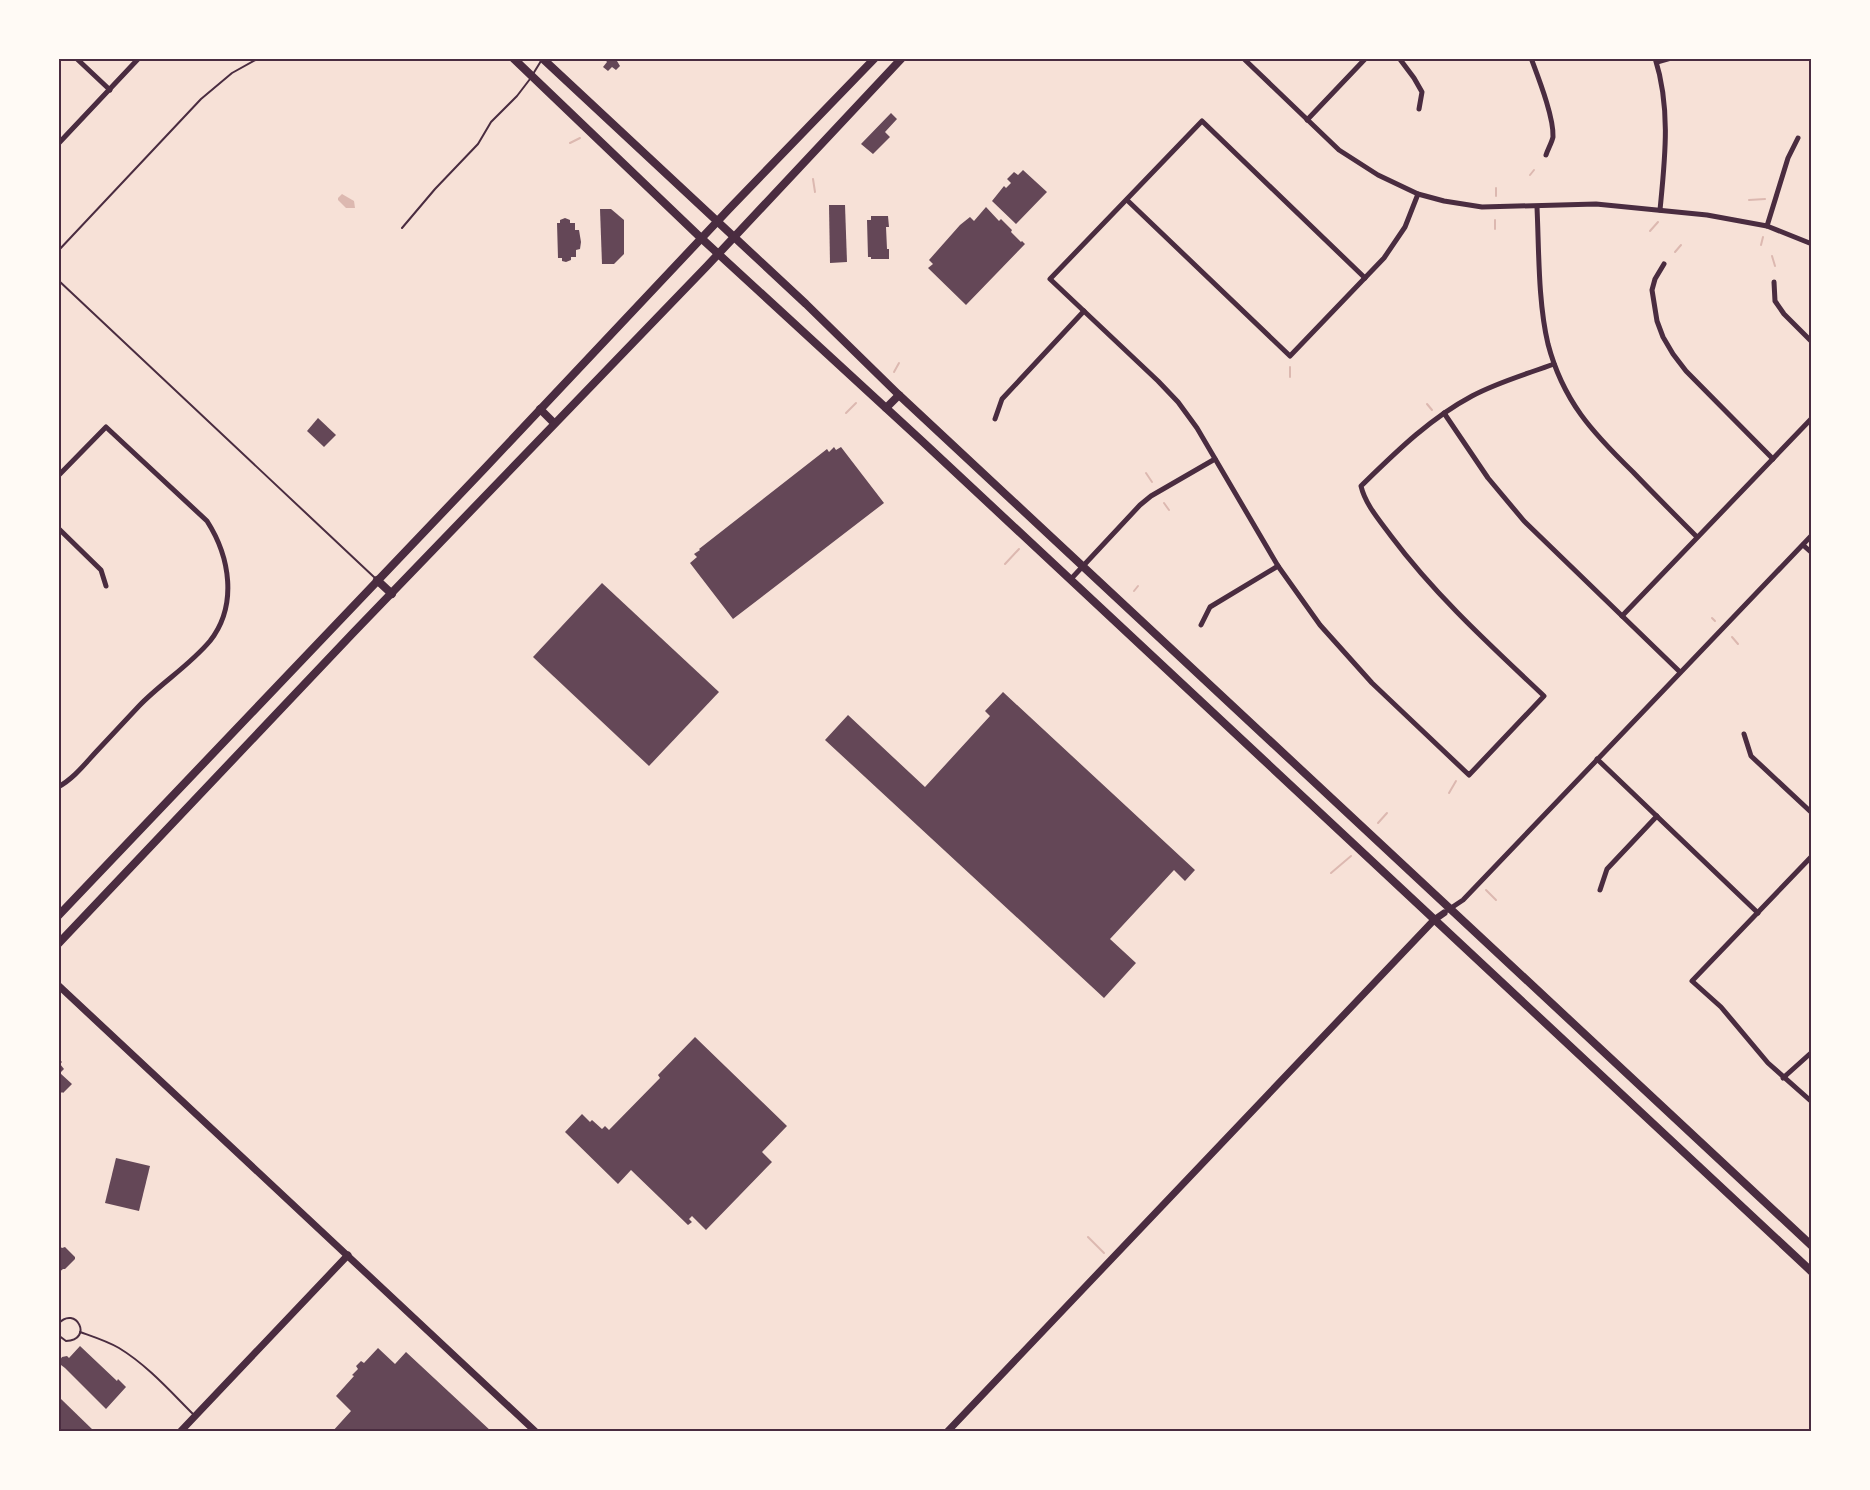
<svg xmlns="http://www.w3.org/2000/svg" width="1870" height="1490" font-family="Roboto,sans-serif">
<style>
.water{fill:#dcb8b0}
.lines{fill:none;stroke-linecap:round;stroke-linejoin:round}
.stream{stroke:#dcb8b0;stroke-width:2}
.building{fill:#644757}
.service{stroke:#4a2c40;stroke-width:2}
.minor{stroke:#4a2c40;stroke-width:5}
.tertiary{stroke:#4a2c40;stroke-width:7}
.primary{stroke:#4a2c40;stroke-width:8}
.neatline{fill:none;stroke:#4a2c40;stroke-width:2}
</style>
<rect width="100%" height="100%" fill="#f7e1d7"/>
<path class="water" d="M342,194l12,7 1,7h-9l-8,-8v-2z"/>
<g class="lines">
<g class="stream">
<path d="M570,143l10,-5"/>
<path d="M1530,175l4,-5"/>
<path d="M813,179l2,13"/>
<path d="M1496,196v-8"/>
<path d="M1749,200l16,-1"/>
<path d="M1495,229v-9"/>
<path d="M1650,231l8,-9"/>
<path d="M1761,245l2,-8"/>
<path d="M1675,252l6,-7"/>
<path d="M1772,256l3,10"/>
<path d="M1290,367v10"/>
<path d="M894,372l5,-9"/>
<path d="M1427,404l5,6"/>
<path d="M846,413l10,-10"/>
<path d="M1146,473l6,9"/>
<path d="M1164,503l5,7"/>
<path d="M1005,564l14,-15"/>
<path d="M1134,591l4,-5"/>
<path d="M1712,618l3,3"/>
<path d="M1732,637l6,7"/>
<path d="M1449,793l7,-12"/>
<path d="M1378,823l9,-10"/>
<path d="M1331,873l20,-17"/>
<path d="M1486,890l10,10"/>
<path d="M1088,1237l16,16"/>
</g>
</g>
<g class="building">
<path d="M604,58h16l-3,3 3,5 -4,4 -4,-3 -4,4 -5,-4 4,-5z"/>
<path d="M891,113l6,6 -12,13 5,5 -17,17 -12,-10z"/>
<path d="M1023,170l24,22 -31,32 -24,-23 12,-15 2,2 5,-5 -4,-4 7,-7 4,3z"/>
<path d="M829,205h16l2,57 -17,1z"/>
<path d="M986,207l13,14 2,-2 11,11 -1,2 10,10 1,-1 3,3 -59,61 -38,-37 5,-4 -4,-4 31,-35 10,-8 4,4z"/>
<path d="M600,209h11l13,11v34l-10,10h-12z"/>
<path d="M871,216h17l1,11h-3l1,22h2v10h-18v-2h-3l-1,-37h4z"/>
<path d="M565,218l5,2v3h5v7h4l2,12 -1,7 -4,1v7h-5v3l-5,2 -4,-1v-3h-4l-1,-35h3v-3z"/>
<path d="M318,418l18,17 -12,12 -17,-16z"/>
<path d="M834,447l2,3 5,-3 43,56 -151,116 -43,-56 7,-6 -3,-3 6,-4 -1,-1 128,-100 2,3z"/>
<path d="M602,583l117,109 -70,74 -116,-109z"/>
<path d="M1003,692l192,178 -10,11 -11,-11 -64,69 26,24 -32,35 -279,-258 23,-25 77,72 65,-71 -5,-5z"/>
<path d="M695,1037l92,89 -25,26 10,10 -66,68 -14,-14 -3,3 3,3 -4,3 -57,-55 -13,14 -53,-52 17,-18 8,8 2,-2 10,9 3,-3 4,4 51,-52 -2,-3z"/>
<path d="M58,1058l4,4 -2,2 4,5 -4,4 12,11 -9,9 -1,-1 -2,2 -2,-2z"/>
<path d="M116,1158l34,8 -11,45 -34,-8z"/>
<path d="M58,1245l4,3 3,-1 10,10v2l-10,10h-2l-5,4z"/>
<path d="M80,1346l37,35 1,-2 8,8 -20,22 -41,-41 -4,-3 -1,-5 2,-3 5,-1 2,2z"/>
<path d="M378,1348l17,16 11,-12 86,80h-160l19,-21 -15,-15 18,-20 -2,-1 6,-6 -2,-3 5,-5 3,2z"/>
<path d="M60,1398l35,34h-37v-32z"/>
</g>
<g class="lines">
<g class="service">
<path d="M533,74l8,-13"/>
<path d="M402,228l33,-39 43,-45 13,-22 26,-26 13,-17"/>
<path d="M58,251l143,-152 31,-26 27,-15"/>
<path d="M58,280l317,298"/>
<path d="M58,1324c18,-20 36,16 8,17l-8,-6"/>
<path d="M80,1332c14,5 27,9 39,16 28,17 51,43 74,66"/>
</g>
<g class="minor">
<path d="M76,58l34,32"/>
<path d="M1243,58l96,92 39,25 40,19 26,7 38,6 114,-3 111,11 60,11 45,18"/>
<path d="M1399,58l15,20 8,14 -3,17"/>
<path d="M1531,58c7,19 23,59 22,79 -1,5 -5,12 -7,18"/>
<path d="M1655,58c16,50 10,101 5,152"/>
<path d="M1657,62l14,-4"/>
<path d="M1307,120l59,-62"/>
<path d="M58,144l81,-86"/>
<path d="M1127,200l163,156 94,-98 21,-31 13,-33"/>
<path d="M1537,207c2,43 1,95 11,137 15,57 44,88 85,128 21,22 43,44 64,65"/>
<path d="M1767,226l21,-68 10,-20"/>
<path d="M1664,264l-9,15 -3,11 5,31 6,16 10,17 13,17 87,88"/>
<path d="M1365,278l-163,-157 -152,158 108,102 20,21 19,26 81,138 42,59 52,58 97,92 75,-79c-54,-51 -108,-100 -153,-160 -11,-15 -26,-32 -30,-50 35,-34 68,-67 111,-90 26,-14 55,-22 82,-32"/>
<path d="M1774,282l1,19 9,13 28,28"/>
<path d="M1444,413l44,65 36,43 156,151"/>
<path d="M995,419l7,-20 82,-88"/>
<path d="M58,476l48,-49 101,94c23,36 31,84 3,120 -21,25 -49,42 -71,65 -15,16 -29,31 -44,47 -11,12 -22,26 -37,34"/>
<path d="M58,528l43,42 5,16"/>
<path d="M1803,545l9,8"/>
<path d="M1070,580l70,-75 11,-9 64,-37"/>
<path d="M1622,616l190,-198"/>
<path d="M1201,625l9,-18 68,-41"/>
<path d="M1744,734l7,22 61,57"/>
<path d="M1597,759l161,154"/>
<path d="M1812,856l-120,125 29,26 47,56 44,39"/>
<path d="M1600,890l7,-21 50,-53"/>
<path d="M1448,910l15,-10 349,-365"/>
<path d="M1783,1078l29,-26"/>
</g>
<g class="tertiary">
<path d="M58,985l478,447"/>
<path d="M180,1432l168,-177"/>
<path d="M947,1432l487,-512 10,-7"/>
</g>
<g class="primary">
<path d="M513,58l188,180 222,204 889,830"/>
<path d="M542,58l264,246 93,91 913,851"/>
<path d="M886,408l13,-13"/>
<path d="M540,409l14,14"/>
<path d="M377,580l15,14"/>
<path d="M58,916l428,-449 243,-258 146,-151"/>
<path d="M58,944l295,-311 354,-367 195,-208"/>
</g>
</g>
<rect width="1870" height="1490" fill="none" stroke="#fffaf5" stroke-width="120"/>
<rect x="60" y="60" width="1750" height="1370" class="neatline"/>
</svg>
